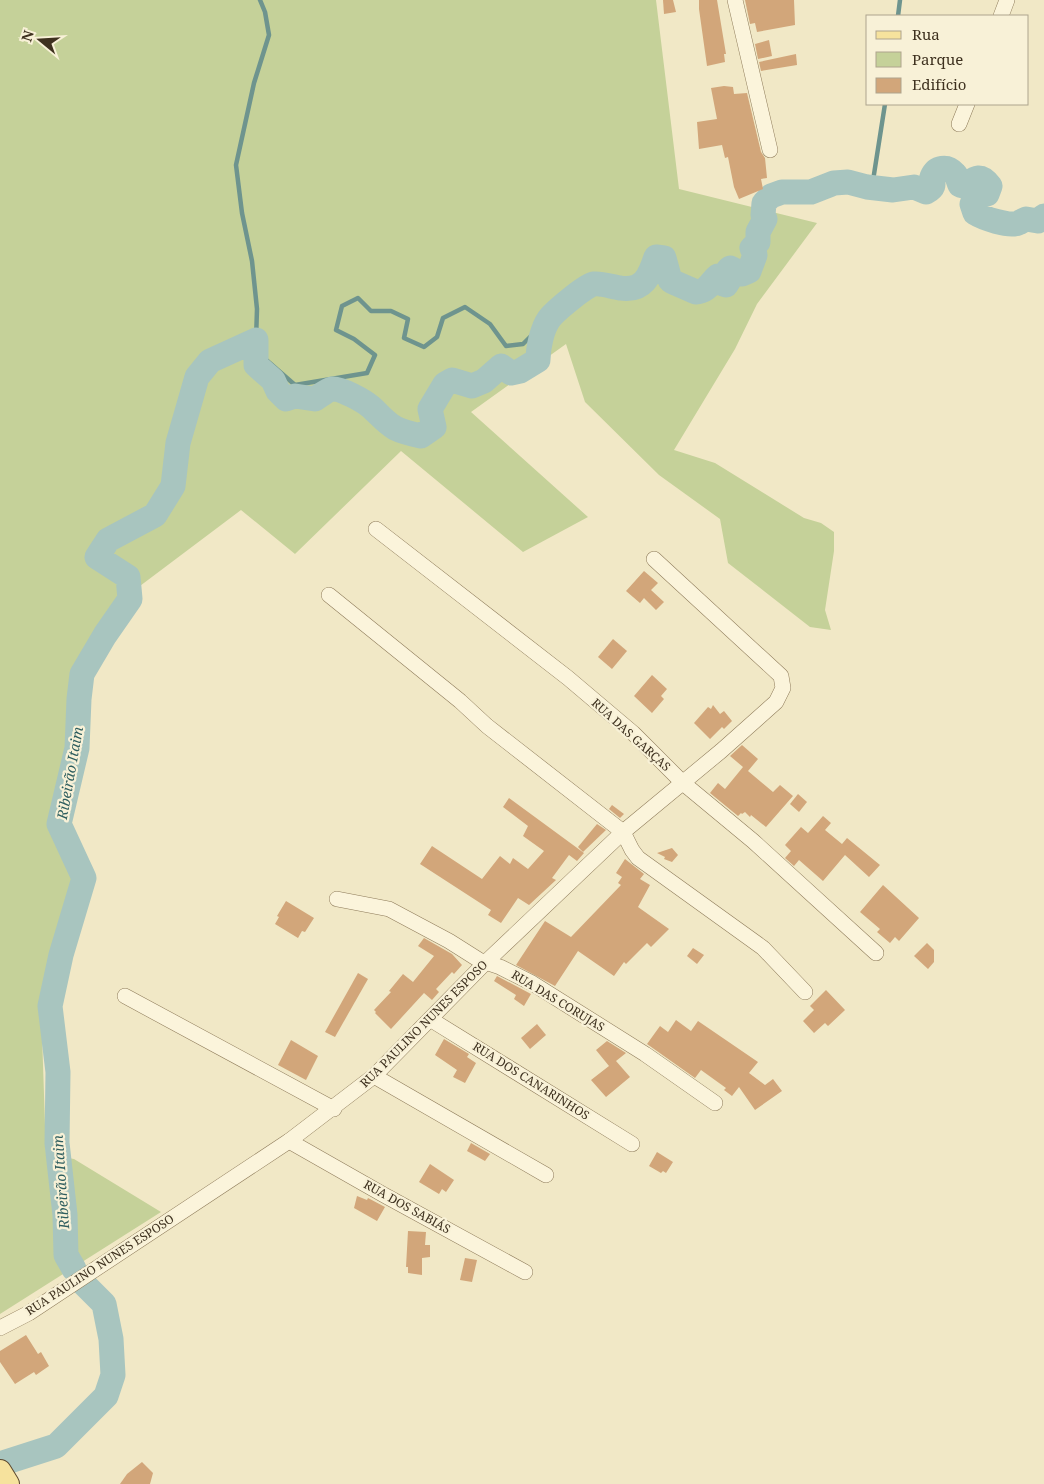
<svg xmlns="http://www.w3.org/2000/svg" width="1044" height="1484" font-family="'Noto Serif',serif">
<style>
.green{fill:#c5d199}
.lines{fill:none;stroke-linecap:round;stroke-linejoin:round}
.stream{stroke:#6e948e;stroke-width:4.5}
.river{stroke:#a8c5bf;stroke-width:25}
.building{fill:#d2a67a}
.minor-casing{stroke:#8e7b5a;stroke-width:16}
.primary-casing{stroke:#5c482e;stroke-width:24}
.minor{stroke:#fbf4db;stroke-width:15}
.primary{stroke:#f6e29d;stroke-width:22}
.labels{text-anchor:middle;stroke-width:4.5;stroke-linejoin:round;paint-order:stroke}
.street-label{font-size:12px;fill:#3e311f;stroke:#f8f1d7}
.water-label{font-size:14px;font-style:italic;fill:#2d5d5e;stroke:#f8f1d7}
</style>
<rect width="100%" height="100%" fill="#f1e8c6"/>
<path class="green" d="M0,0h656l23,189 138,34 -60,81 -22,45 -61,101 41,13 89,55 17,5 13,9v19l-9,59 6,20 -21,-3 -82,-64 -8,-44 -61,-44 -74,-73 -19,-58 -95,68 117,105 -65,35 -122,-101 -106,103 -54,-44 -121,91 -46,73 -6,68 -20,80 26,56 -33,127 5,149 28,5 87,53 -161,102z"/>
<g class="lines">
<g class="stream">
<path d="M260,0l5,12 4,23 -15,48 -18,82 6,48 10,48 5,48 -1,31 8,18 31,27 72,-12 8,-18 -21,-16 -18,-9 6,-24 16,-8 13,13h20l17,8 -4,19 20,9 13,-10 6,-19 22,-11 25,17 16,22 17,-2 25,-25"/>
<path d="M898,16l2,-16"/>
<path d="M872,187l13,-83"/>
</g>
<g class="river">
<path d="M74,1269l-8,-14 -1,-40 -8,-72 1,-71 -8,-66 11,-51 23,-77 -25,-54 18,-76 2,-49 3,-25 23,-39 25,-36 -2,-22 -31,-20 11,-17 47,-25 18,-29 5,-43 19,-66 13,-16 46,-21v25l17,15 5,11 8,8 9,-3 20,3c5,-3 12,-9 17,-10 9,-1 32,12 39,18 8,7 14,15 24,21 8,4 17,6 26,8l13,-9 -4,-18 15,-25 7,-4 20,6 12,-5 17,-15 10,7 9,-2 18,-11c0,-12 4,-31 11,-41 5,-7 37,-34 45,-35 8,-1 18,3 26,4 24,4 30,-13 36,-31l8,1 6,22 3,2 23,10c13,-1 15,-11 22,-16l3,1 2,7 3,1 3,-5 -1,-10 2,-2 12,6 7,-3 6,-16 -3,-7 6,-6v-10l7,-13 -2,-4 1,-12 7,-7 11,-4h29l23,-9 14,-1 19,5 26,3 21,-3 12,5c8,-4 8,-7 6,-15 4,-10 15,-12 23,-3 3,3 3,7 5,11l4,1c10,-7 16,-14 26,0l-3,8 -12,4 -3,6 3,9c8,5 34,14 43,10 3,-1 5,-3 8,-4l12,2 6,-5"/>
<path d="M0,1464l56,-18 50,-50 7,-21 -2,-36 -7,-35 -21,-21"/>
</g>
</g>
<g class="building">
<path d="M663,0h10l3,12 -12,2z"/>
<path d="M699,0h18l9,54h-2l1,8 -18,4 -8,-57z"/>
<path d="M745,0h49l1,25 -38,7 -2,-9 -5,1z"/>
<path d="M769,40l3,16 -14,3 -3,-15z"/>
<path d="M796,54l1,11 -36,6 -2,-9z"/>
<path d="M724,86l9,1 1,7 13,-1 14,59 4,6 2,20 -6,1 2,10 -24,10 -5,-12 -6,-30 -3,1 -3,-13 -23,4 -2,-27 20,-3 -6,-31z"/>
<path d="M644,571l14,12 -7,7 13,12 -8,8 -12,-12 -4,5 -14,-12z"/>
<path d="M613,639l14,12 -15,18 -14,-12z"/>
<path d="M652,675l15,14 -6,7 3,3 -12,14 -18,-17z"/>
<path d="M713,705l7,9 4,-3 8,10 -8,8 -2,-2 -12,12 -16,-16 14,-16 3,2z"/>
<path d="M742,745l16,14 -10,12 25,21 7,-7 13,11 -27,31 -15,-12 -1,2 -5,-5 -3,2 -1,-1 -3,3 -28,-23 8,-10 7,6 18,-22 -13,-11z"/>
<path d="M798,794l9,8 -8,10 -9,-8z"/>
<path d="M509,798l75,55 -7,8 -8,-6 -17,23 4,2 -27,25 -11,-7 -17,25 -13,-8 3,-5 -71,-46 12,-18 50,33 18,-23 10,8 3,-6 15,11 16,-18 -21,-15 5,-10 -25,-19z"/>
<path d="M612,805l12,9 -4,4 -11,-9z"/>
<path d="M823,816l8,7 -6,7 17,14 5,-6 33,27 -11,12 -24,-22 -22,26 -24,-21 -5,6 -9,-8 6,-7 -6,-6 16,-18 7,6z"/>
<path d="M597,824l9,6 -23,22 -5,-5z"/>
<path d="M672,848l6,7 -6,7 -8,-3 1,-2 -8,-4z"/>
<path d="M625,859l19,15 -4,5 10,6 -12,22 31,22 -18,18 -4,-4 -21,21 -2,-2 -10,14 -36,-25 -23,35 -39,-21 29,-44 26,16 50,-52 -3,-2 4,-6 -6,-4z"/>
<path d="M883,885l36,33 -20,23 -4,-4 -5,6 -13,-11 3,-3 -20,-17z"/>
<path d="M286,901l28,17 -9,14 -3,-1 -4,7 -23,-14 4,-7 -2,-1z"/>
<path d="M424,938l28,16 10,11 -8,9 -2,-2 -16,17 3,3 -7,8 -8,-7 -33,36 -16,-16 1,-1 -2,-2 17,-18 -2,-1 14,-17 10,8 21,-26 -16,-10z"/>
<path d="M927,943l7,7v12l-6,7 -14,-13z"/>
<path d="M693,948l11,7 -7,9 -10,-8z"/>
<path d="M358,973l10,6 -33,58 -10,-5z"/>
<path d="M497,976l34,18 -7,12 -10,-7 2,-4 -22,-14z"/>
<path d="M826,990l19,20 -17,16 -3,-3 -11,10 -11,-12 11,-11 -4,-4z"/>
<path d="M676,1020l15,11 7,-10 60,41 -9,11 16,12 8,-6 9,12 -27,19 -16,-23 -7,9 -8,-6 2,-2 -25,-18 -6,8 -48,-34 13,-18 8,6z"/>
<path d="M537,1024l9,11 -16,14 -9,-11z"/>
<path d="M444,1039l25,15 -2,3 9,6 -11,20 -12,-6 4,-7 -22,-15z"/>
<path d="M291,1040l27,16 -12,24 -28,-15z"/>
<path d="M607,1041l19,12 -10,8 14,16 -24,20 -15,-17 18,-14 -13,-16z"/>
<path d="M471,1143l19,11 -5,7 -18,-10z"/>
<path d="M657,1152l16,10 -7,11 -3,-2 -2,2 -12,-7z"/>
<path d="M430,1164l24,16 -8,12 -4,-3 -3,5 -20,-12z"/>
<path d="M357,1196l10,4 1,-2 17,9 -8,14 -23,-13z"/>
<path d="M408,1231l18,1 -1,13h5v12l-8,1v17l-14,-2v-6h-2z"/>
<path d="M465,1258l12,2 -5,22 -12,-2z"/>
<path d="M26,1335l12,19 3,-2 8,14 -13,9 -2,-3 -19,12 -15,-22v-11z"/>
<path d="M142,1462l11,11 -3,11h-30l7,-10z"/>
</g>
<g class="lines">
<defs>
<g id="minor">
<path d="M735,0l35,150"/>
<path d="M1001,16l6,-16"/>
<path d="M959,124l8,-20"/>
<path d="M376,529l192,149 65,55 50,50 70,58 123,112"/>
<path d="M329,595l131,106 27,25 136,106 9,18 6,8 125,90 42,44"/>
<path d="M337,899l52,10 60,32 30,19 21,7 32,16 113,71 70,49"/>
<path d="M125,996l209,113"/>
<path d="M430,1019l202,125"/>
<path d="M374,1076l172,99"/>
<path d="M289,1141l95,54 141,77"/>
<path d="M0,1328l29,-15 260,-172 85,-65 111,-113 138,-131 98,-81 55,-49 7,-14 -2,-12 -127,-117"/>
</g>
<path id="primary" d="M0,1471l8,13"/>
</defs>
<use href="#minor" class="minor-casing"/>
<use href="#primary" class="primary-casing"/>
<use href="#minor" class="minor"/>
<use href="#primary" class="primary"/>
</g>
<g class="labels">
<g class="street-label">
<text transform="translate(631 735) rotate(42)" y="4">RUA DAS GARÇAS</text>
<text transform="translate(558 1001) rotate(31)" y="4">RUA DAS CORUJAS</text>
<text transform="translate(424 1024) rotate(-45)" y="4">RUA PAULINO NUNES ESPOSO</text>
<text transform="translate(531 1081) rotate(32)" y="4">RUA DOS CANARINHOS</text>
<text transform="translate(407 1207) rotate(29)" y="4">RUA DOS SABIÁS</text>
<text transform="translate(100 1265) rotate(-33)" y="4">RUA PAULINO NUNES ESPOSO</text>
</g>
<g class="water-label">
<text transform="translate(70 773) rotate(-80)" y="5">Ribeirão Itaim</text>
<text transform="translate(61 1182) rotate(-94)" y="5">Ribeirão Itaim</text>
</g>
</g>
<rect x="866" y="15" width="162" height="90" fill="#f8f1d7" stroke="#aea48d"/>
<rect x="876" y="31" width="25" height="8" fill="#f6e29d" stroke="#aea48d"/>
<text x="912" y="40" font-size="15" fill="#3e311f">Rua</text>
<rect x="876" y="52" width="25" height="15" fill="#c5d199" stroke="#aea48d"/>
<text x="912" y="65" font-size="15" fill="#3e311f">Parque</text>
<rect x="876" y="78" width="25" height="15" fill="#d2a67a" stroke="#aea48d"/>
<text x="912" y="90" font-size="15" fill="#3e311f">Edifício</text>
<g transform="translate(40 40) rotate(288)" stroke="#f8f1d7" stroke-width="4" paint-order="stroke">
<path d="M0-4L9 19L0 12L-9 19Z" fill="#3e311f"/>
<text y="-8" font-size="14" font-weight="bold" text-anchor="middle" fill="#3e311f">N</text>
</g>
</svg>
